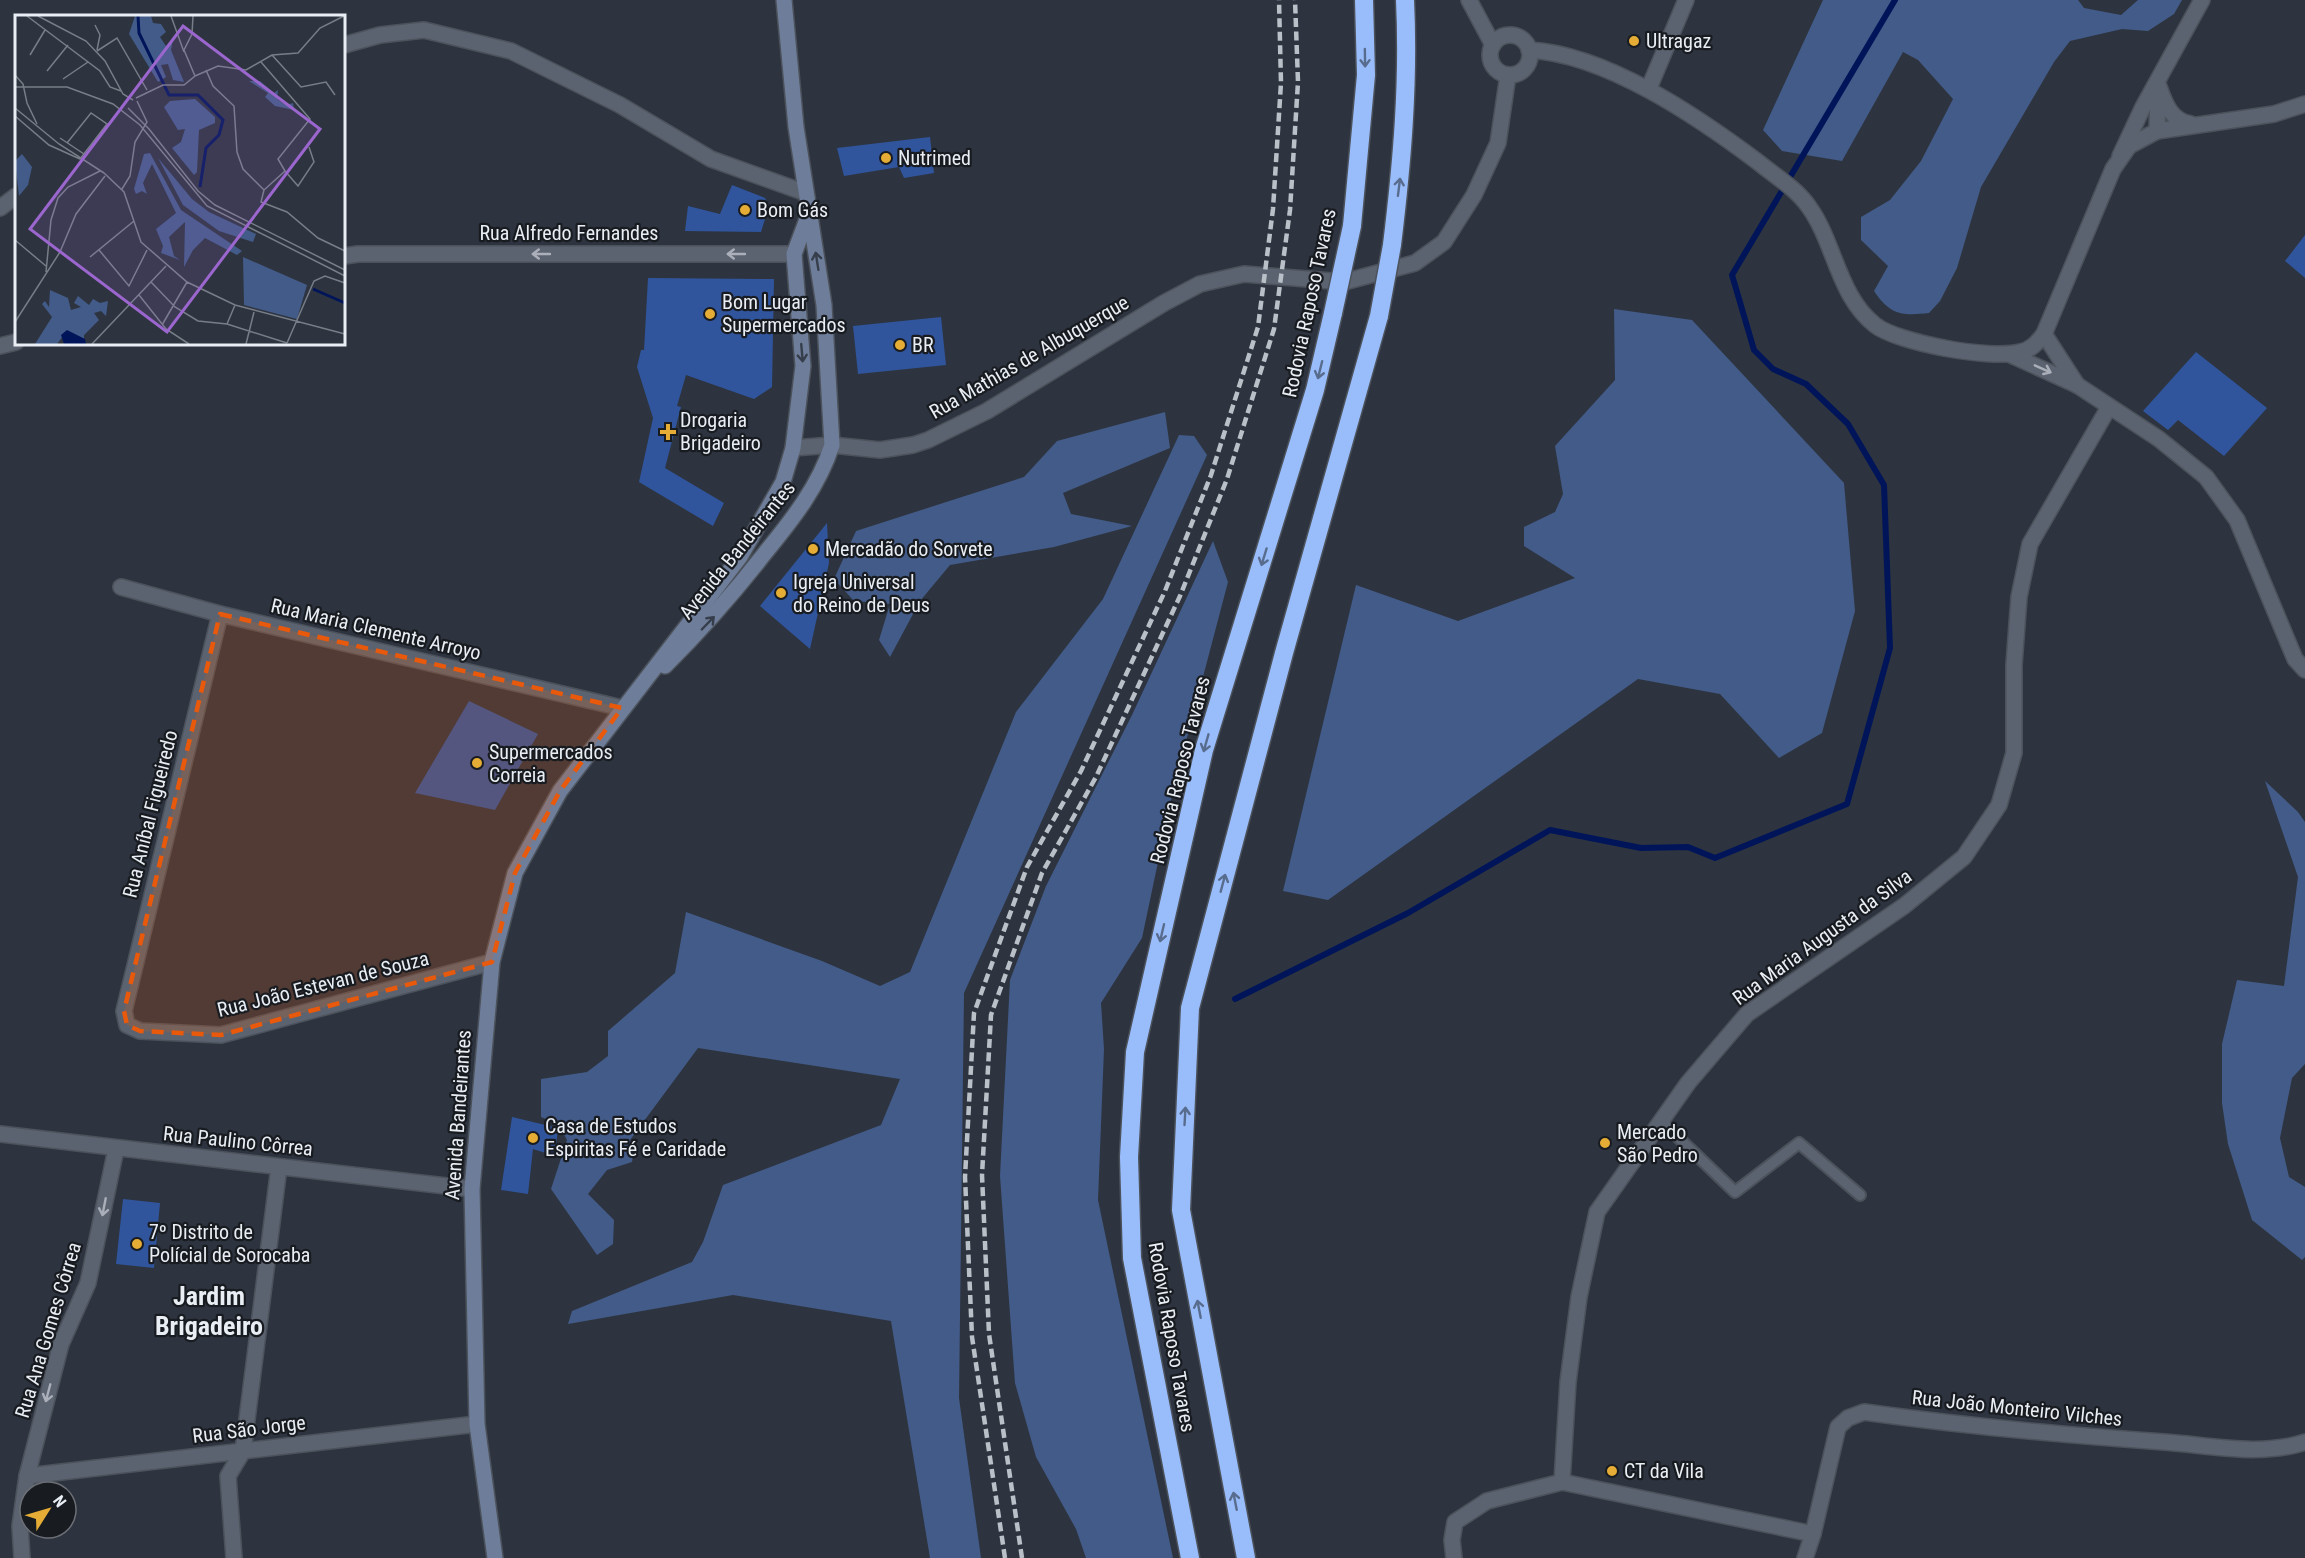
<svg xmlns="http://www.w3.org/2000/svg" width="2305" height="1558" font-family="'Roboto Condensed',sans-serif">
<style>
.green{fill:#435b88}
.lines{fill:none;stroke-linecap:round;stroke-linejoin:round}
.stream{stroke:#001559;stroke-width:6}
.building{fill:#30559d}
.service-casing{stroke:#4c525b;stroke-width:14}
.minor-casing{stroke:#4c525b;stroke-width:18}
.tertiary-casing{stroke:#4c525b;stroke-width:18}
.secondary-casing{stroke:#4c525b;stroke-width:18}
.motorway-casing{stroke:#4c525b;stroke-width:21}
.service{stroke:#5c6370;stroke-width:10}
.minor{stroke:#5c6370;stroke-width:15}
.tertiary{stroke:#5c6370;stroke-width:15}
.secondary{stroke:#6e7e9a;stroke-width:15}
.motorway{stroke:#99bcfb;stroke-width:18}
.rail{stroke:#bac0c8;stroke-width:4.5;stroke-dasharray:9 4.5;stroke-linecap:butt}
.motorway-bridge-casing{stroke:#4c525b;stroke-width:21;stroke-linecap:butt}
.motorway-bridge{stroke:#99bcfb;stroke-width:18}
.oneway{stroke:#586c8e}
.oneway2{stroke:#aaafb9}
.oneway3{stroke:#363e4b}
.marked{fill:#e8590c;fill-opacity:0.2;stroke:#e8590c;stroke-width:4.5;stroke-dasharray:12 8;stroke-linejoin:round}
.poi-dot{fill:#e5ad35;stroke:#181b20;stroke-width:2}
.labels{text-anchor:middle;stroke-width:4.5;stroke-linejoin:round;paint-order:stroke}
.poi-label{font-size:20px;fill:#e9eef5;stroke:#181b20;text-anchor:start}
.street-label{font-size:20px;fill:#e9eef5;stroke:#181b20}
.district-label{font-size:26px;font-weight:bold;fill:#e9eef5;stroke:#181b20}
.inset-river{fill:none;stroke:#001559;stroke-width:3}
.inset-road{fill:none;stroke:#787e88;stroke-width:1.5}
.view{fill:#9c66cf;fill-opacity:0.15;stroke:#9c66cf;stroke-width:3}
.inset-edge{fill:none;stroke:#e9eef5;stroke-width:3}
</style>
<rect width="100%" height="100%" fill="#2d343f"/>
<g class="green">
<path d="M1823,0h255l6,8 37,7 17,-15h44l-8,14 -26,17 -26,-2 -52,12 -16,21 -73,125 -24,81 -17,33 -11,12c-27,3 -39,2 -55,-22l14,-25 -27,-26v-23l29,-17 31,-39 32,-62 -35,-39 -15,-8 -61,109 -60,-10 -19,-21z"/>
<path d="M1614,309l78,11 152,163 11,128 -33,122 -43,25 -59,-64 -82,-15 -310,221 -45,-9 73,-306 102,36 117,-43 -51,-32v-19l31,-15 8,-18 -8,-48 60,-66z"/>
<path d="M1165,412l5,36 -107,45 8,21 61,12 -78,21 -104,18 -30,36 -30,56 -11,-17 11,-36 -36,-3 -20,-22 22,-48 168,-54 33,-36z"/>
<path d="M1179,435l15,1 13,19 -243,538 -5,405 22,160h-51l-39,-237 -158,-26 -165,29 4,-13 120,-49 11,-20 20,-57 158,-60 19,-46 -202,-31 -68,92 4,10 -2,12 -25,8 -19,24 26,26 -1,24 -16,11 -46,-66 16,-49 -8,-15 -18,-8v-38l46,-7 21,-16v-25l67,-58 11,-61 136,49 58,25 30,-14 106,-260 87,-113z"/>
<path d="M1213,541l15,41 -55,209 -31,147 -41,65 3,46 -6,151 75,358h-87l-10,-29 -40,-72 -21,-74 -15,-207 10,-196 36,-94 86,-171z"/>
<path d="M2265,781l33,31 7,10v242l-13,14 -12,60 9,39 16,10v70l-3,3 -50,-40 -24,-76 -6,-41v-59l15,-64 47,6 14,-109z"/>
</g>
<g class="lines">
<path class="stream" d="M1235,999l173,-86 142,-83 91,18 47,-1 27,11 132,-54 43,-156 -6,-163 -36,-61 -42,-40 -33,-15 -19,-19 -22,-75 163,-275"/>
</g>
<g class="building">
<path d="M930,137l4,36 -30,5 -5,-11 -55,9 -7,-28z"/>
<path d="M732,185l33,13 4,8 -8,26 -76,-1 3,-25 32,8z"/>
<path d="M2305,235v43l-20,-17z"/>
<path d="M648,278l126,1 -2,108 -18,12 -68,-24 -9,31 4,1 -16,61 59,35 -11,23 -74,-44 14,-64 -16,-51 4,-17h3z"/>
<path d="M941,317l5,48 -88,9 -5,-48z"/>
<path d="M2196,352l71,56 -43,48 -46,-36 -10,10 -25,-19z"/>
<path d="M827,523l2,40 -19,86 -50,-43z"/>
<path d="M469,701l69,33 -43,76 -80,-17z"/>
<path d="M512,1117l46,11 -3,28 -22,-7 -5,45 -27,-4z"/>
<path d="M123,1199l37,4 -6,65 -38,-4z"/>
</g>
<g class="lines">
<defs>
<path id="service" d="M1661,1121l74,71 64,-49 61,52"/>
<g id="minor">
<path d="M1469,0l24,45"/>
<path d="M344,45l36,-10 44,-5 87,21 109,54 91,54 95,34"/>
<path d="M2158,84c6,17 12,37 33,40"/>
<path d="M1649,88l37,-88"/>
<path d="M2157,131l1,-38"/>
<path d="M2120,156l23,-49 59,-107"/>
<path d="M0,208l16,-12"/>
<path d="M344,256l14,-2h436"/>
<path d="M2044,334l33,51"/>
<path d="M0,346l16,-4"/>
<path d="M2009,354l68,31 82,54 47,38 31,43 58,139 10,11"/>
<path d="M121,587l99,27 402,94"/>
<path d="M220,614l-96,397 3,14 13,6 81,4 271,-73"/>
<path d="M0,1134l472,55"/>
<path d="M27,1476l450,-52"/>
<path d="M1562,1482l251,52 -8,24"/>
<path d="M1813,1534l25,-107 10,-9 16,-6c100,14 199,23 300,30 45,3 97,15 141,0"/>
<path d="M22,1558l-2,-32 7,-50 34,-132 27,-61 28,-134"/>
<path d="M234,1558l-6,-82 15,-25 36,-284"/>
<path d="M1454,1558l-2,-18 3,-18 32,-21 75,-19 6,-100 11,-85 18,-85 91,-129 59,-69 157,-108 60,-49 35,-52 15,-52v-88l5,-68 11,-53 79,-137"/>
</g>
<g id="tertiary">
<circle cx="1510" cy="55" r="20"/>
<path d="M1529,50c77,4 169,67 229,112 17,14 39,27 51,45 26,36 29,89 66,118 23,18 116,35 145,27 11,-2 17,-9 24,-18l69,-165 16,-23 28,-15 117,-17 31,-10"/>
<path d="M793,448l39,-3 48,5 33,-5 15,-5 59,-29 177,-108 36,-19 44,-10 100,8 71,-19 29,-21 30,-47 24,-52 10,-68"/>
</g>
<g id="secondary">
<path d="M665,666c37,-37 68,-72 100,-113 27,-33 54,-67 67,-108l-8,-140 -28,-178 -12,-127"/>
<path d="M495,1558l-18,-134 -5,-235 20,-227 23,-89 45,-82 180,-234 43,-75 10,-34 10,-82 -9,-112 15,-40"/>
</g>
<g id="motorway">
<path d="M1352,226l14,-151 -2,-75"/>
<path d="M1392,245c10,-82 17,-162 13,-245"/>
<path d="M1190,1558l-58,-300 -3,-101 6,-105 69,-302 111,-360 18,-77"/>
<path d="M1246,1558l-65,-348 9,-202 94,-355 95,-337"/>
</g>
</defs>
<use href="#service" class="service-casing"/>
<use href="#minor" class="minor-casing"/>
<use href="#tertiary" class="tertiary-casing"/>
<use href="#secondary" class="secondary-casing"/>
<use href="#motorway" class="motorway-casing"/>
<use href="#service" class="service"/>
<use href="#minor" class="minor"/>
<use href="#tertiary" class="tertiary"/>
<use href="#secondary" class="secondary"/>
<use href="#motorway" class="motorway"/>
<g class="rail">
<path d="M1005,1558l-33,-221 -7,-160 9,-164 53,-146 54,-96 84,-180 46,-116 47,-148 15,-118 8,-126 -2,-83"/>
<path d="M1022,1558l-33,-224 -7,-159 9,-160 51,-142 54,-96 84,-181 47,-117 47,-150 16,-119 8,-128 -3,-82"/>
</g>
<defs>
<g id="motorway-bridge">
<path d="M1333,313l19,-87"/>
<path d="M1379,316l13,-71"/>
</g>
</defs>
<use href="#motorway-bridge" class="motorway-bridge-casing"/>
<use href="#motorway-bridge" class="motorway-bridge"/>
</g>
<defs><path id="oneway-shaft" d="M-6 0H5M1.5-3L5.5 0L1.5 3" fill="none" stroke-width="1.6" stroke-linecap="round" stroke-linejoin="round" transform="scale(1.5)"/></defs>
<g class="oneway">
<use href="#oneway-shaft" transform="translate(1365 58) rotate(89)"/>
<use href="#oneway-shaft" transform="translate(1399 187) rotate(-83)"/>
<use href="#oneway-shaft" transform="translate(1320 370) rotate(104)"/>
<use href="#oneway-shaft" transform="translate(1264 557) rotate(107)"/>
<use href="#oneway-shaft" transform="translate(1206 743) rotate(106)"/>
<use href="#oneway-shaft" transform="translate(1223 883) rotate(-75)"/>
<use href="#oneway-shaft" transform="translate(1162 933) rotate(103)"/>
<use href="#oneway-shaft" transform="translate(1185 1116) rotate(-87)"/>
<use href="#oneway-shaft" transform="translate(1199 1309) rotate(-101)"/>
<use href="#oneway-shaft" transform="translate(1235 1501) rotate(-101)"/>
</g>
<g class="oneway2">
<use href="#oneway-shaft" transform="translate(541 254) rotate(-180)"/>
<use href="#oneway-shaft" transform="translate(736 254) rotate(-180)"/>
<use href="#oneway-shaft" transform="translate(2043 369) rotate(24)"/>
<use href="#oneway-shaft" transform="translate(104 1207) rotate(101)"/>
<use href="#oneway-shaft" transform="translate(48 1393) rotate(105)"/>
</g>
<g class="oneway3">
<use href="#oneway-shaft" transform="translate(817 261) rotate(-99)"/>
<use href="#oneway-shaft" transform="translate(802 353) rotate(85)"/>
<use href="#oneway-shaft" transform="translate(708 623) rotate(-46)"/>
</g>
<path class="marked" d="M220,614l402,94 -62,83 -45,82 -23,89 -271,73 -81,-4 -13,-6 -3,-14z"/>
<g class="poi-dot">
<circle cx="1634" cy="41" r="6"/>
<circle cx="886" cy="158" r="6"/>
<circle cx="745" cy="210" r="6"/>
<circle cx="710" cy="314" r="6"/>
<circle cx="900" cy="345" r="6"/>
<path d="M665 423h6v6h6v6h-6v6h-6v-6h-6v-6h6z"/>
<circle cx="813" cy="549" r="6"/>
<circle cx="781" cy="593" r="6"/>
<circle cx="477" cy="763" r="6"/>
<circle cx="533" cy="1138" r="6"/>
<circle cx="1605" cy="1143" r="6"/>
<circle cx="137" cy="1244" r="6"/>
<circle cx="1612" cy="1471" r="6"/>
</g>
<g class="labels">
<g class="poi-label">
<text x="1646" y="48">Ultragaz</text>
<text x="898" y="165">Nutrimed</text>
<text x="757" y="217">Bom Gás</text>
<text x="722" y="309">Bom Lugar<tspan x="722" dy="23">Supermercados</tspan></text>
<text x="912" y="352">BR</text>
<text x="680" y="427">Drogaria<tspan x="680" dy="23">Brigadeiro</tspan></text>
<text x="825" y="556">Mercadão do Sorvete</text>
<text x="793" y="589">Igreja Universal<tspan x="793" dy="23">do Reino de Deus</tspan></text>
<text x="489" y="759">Supermercados<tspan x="489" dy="23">Correia</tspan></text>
<text x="545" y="1133">Casa de Estudos<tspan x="545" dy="23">Espiritas Fé e Caridade</tspan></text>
<text x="1617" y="1139">Mercado<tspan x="1617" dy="23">São Pedro</tspan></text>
<text x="149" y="1239">7º Distrito de<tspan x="149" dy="23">Polícial de Sorocaba</tspan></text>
<text x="1624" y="1478">CT da Vila</text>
</g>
<g class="street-label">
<text x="569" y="240">Rua Alfredo Fernandes</text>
<text transform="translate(1309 303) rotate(-78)" y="7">Rodovia Raposo Tavares</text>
<text transform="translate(1029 357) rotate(-30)" y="7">Rua Mathias de Albuquerque</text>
<text transform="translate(737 550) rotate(-51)" y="7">Avenida Bandeirantes</text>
<text transform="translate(376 629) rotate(13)" y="7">Rua Maria Clemente Arroyo</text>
<text transform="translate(1180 770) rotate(-76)" y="7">Rodovia Raposo Tavares</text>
<text transform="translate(150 814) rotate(-76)" y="7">Rua Aníbal Figueiredo</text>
<text transform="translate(1822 937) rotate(-36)" y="7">Rua Maria Augusta da Silva</text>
<text transform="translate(323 984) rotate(-14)" y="7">Rua João Estevan de Souza</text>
<text transform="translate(458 1115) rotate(-86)" y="7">Avenida Bandeirantes</text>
<text transform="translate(238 1141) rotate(6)" y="7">Rua Paulino Côrrea</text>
<text transform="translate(48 1330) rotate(-73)" y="7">Rua Ana Gomes Côrrea</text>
<text transform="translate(1172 1337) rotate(80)" y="7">Rodovia Raposo Tavares</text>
<text transform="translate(2017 1408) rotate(6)" y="7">Rua João Monteiro Vilches</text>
<text transform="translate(249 1429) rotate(-7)" y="7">Rua São Jorge</text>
</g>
<g class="district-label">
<text x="209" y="1305">Jardim<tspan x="209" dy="30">Brigadeiro</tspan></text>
</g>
</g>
<g transform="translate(15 15)">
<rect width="330" height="330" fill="#2d343f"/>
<path d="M120,1h16l2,7 8,1 5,8 -6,5 6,9 6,-3 2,-8 -3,15 13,32 -11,-2 -5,-16 -7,1 5,12 -8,5 -29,-48zM234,66h11l14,12 4,-3 -1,9 9,6 7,-2 1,7 -19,-4 -10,-9 3,-4zM180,84l20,18v6l-16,7 -2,42 -3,3 -22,-27 9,-6 4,-13 -7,1 -14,-23 6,-6zM135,138l31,57 61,41 -5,4 -32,-17 -12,12 -9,17 1,-45 -16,15 5,19 6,4 -19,-7 2,-7 -7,-17 20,-16 -24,-49 -9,19 4,11 -5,-3 -6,3 -2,-5 10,-35zM7,139l10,13 -4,18 -9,11 -4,-35zM143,143l34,41 17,13 47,22 -3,8 -34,-11 -36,-26zM228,242l64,28 -10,34 -53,-14zM35,275l18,8 3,12 10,-3 -7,-4 4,-7 11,9 4,-6 7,4 8,-2 -2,15 -5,-5 -7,2 5,7 -15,15v7l-20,-7 -7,9h-22l17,-27 -10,-13 3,-3 4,6z" fill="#435b88"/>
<path d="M52,315l18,9 1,5h-22l-3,-9z" fill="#001559"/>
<path class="inset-river" d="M123,1l1,17 30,62h29l25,25 -4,15 -13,13 -6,39M298,274l32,14"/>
<path class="inset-road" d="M12,1l73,55 10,16 11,4M23,1l48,25 19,20 18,33 10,6M156,1l13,36M80,10l5,10 -3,15M82,36l20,-13 30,52M15,40l15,-25M257,40l29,32 25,-5 9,13M246,47l49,57 -32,40 7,12M191,55l7,16 21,20 3,46 6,17 21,21 -3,12 26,10 31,26 27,13M32,56l21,-26M0,60l8,9 4,19 10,21M180,61l23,-10 28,4 26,-15 26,-2 22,-25 24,-12M48,64l25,-17M0,72h52l46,17 27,21 67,81 138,70M121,83l27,-13h21l11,-9 -11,-26 8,-16 1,-18M0,93l44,36 45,29M113,93l21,21 49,62 17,14 130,65M0,101l34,29 31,14 27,-35 -16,-11 -24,30M45,123l24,16M88,157l21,20 17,50 46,40 48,23 110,29M107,174l8,-13 5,-34 12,-20 -10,-21M249,175l21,-19 13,15 16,-24 -5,-15M0,225l31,26M84,235l30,36 18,-36M75,242l44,-36M31,257l5,-52 7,-22 10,-11 32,-16M136,267l24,25 23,14 29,3 60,19M124,280l27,34 23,15M0,307l45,-70 16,-38 29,-38M212,309l8,-19M147,310l25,-43M272,328l27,-62 11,-5 20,7M77,329l74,-78M231,329l8,-32"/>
<path class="view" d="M168,11l137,103 -153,203 -137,-103z"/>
<rect width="330" height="330" class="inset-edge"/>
</g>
<g transform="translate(48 1510) rotate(53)"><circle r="28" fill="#181b20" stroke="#6c6f75" stroke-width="1.5"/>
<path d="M0-4.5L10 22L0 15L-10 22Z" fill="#e5ad35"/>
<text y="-9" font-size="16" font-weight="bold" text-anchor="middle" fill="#e9eef5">N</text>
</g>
</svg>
